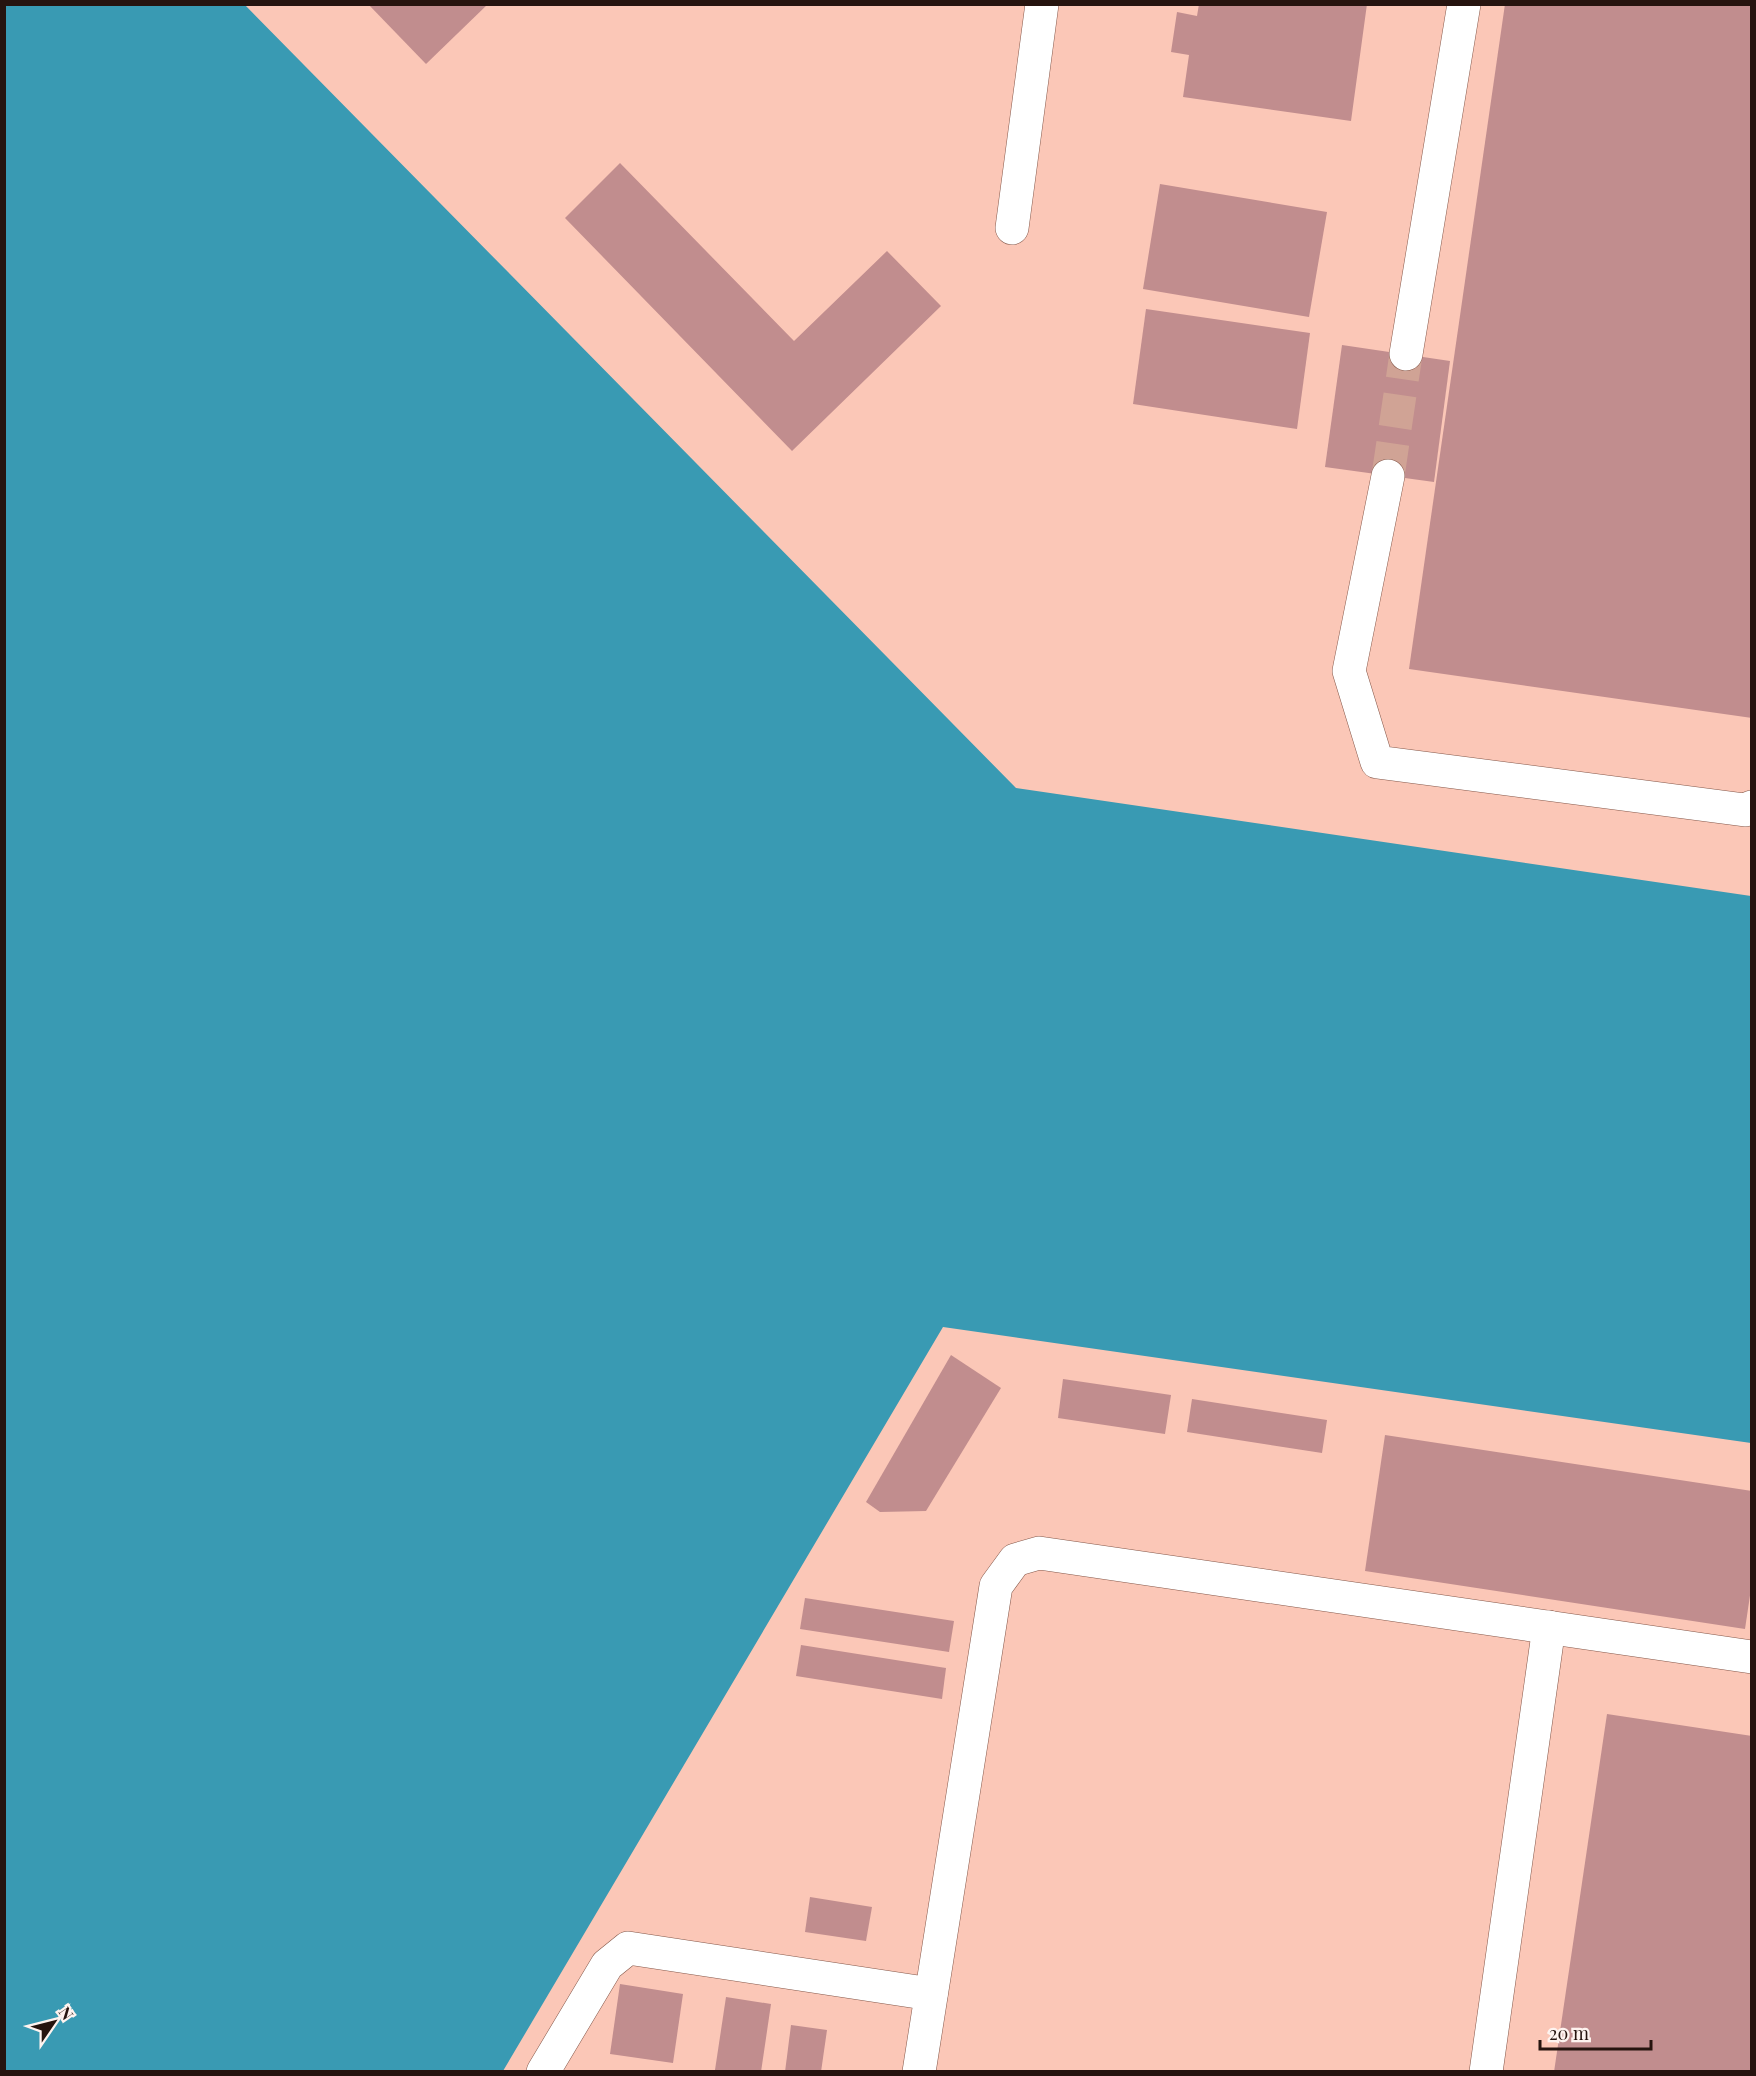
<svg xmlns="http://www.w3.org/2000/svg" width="1756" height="2076" font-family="'Playfair Display',serif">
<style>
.water{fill:#399ab3}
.building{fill:#c18d8e}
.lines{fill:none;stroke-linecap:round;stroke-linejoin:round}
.minor-tunnel{stroke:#d0a395;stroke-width:33;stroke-dasharray:33 16;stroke-linecap:butt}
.minor-casing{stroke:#85584a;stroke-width:34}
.minor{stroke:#fff;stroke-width:33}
</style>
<rect width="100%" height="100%" fill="#fbc7b7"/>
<path class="water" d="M5,4l240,1 771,783 735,108v547l-808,-116 -440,744h-498z"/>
<g class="building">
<path d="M368,4h120l-62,60z"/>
<path d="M1199,4h168l-16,117 -168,-24 6,-42 -18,-3 6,-40 20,4z"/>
<path d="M1505,4h247v714l-343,-49z"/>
<path d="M620,163l174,178 93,-90 54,55 -149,145 -227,-233z"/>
<path d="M1160,184l167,28 -18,105 -166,-28z"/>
<path d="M1146,309l164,24 -13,96 -164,-25z"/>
<path d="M1342,345l108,16 -16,121 -109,-15z"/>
<path d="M951,1355l50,33 -75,123 -46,1 -14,-10z"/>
<path d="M1063,1379l108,16 -6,39 -107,-16z"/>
<path d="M1192,1399l135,21 -5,33 -135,-21z"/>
<path d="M1385,1435l367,56v91l-7,47 -380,-58z"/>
<path d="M805,1598l149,23 -5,31 -149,-23z"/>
<path d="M801,1645l145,23 -4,31 -146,-23z"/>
<path d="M1607,1714l145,22v336h-198z"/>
<path d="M810,1897l62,10 -6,34 -61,-9z"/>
<path d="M620,1984l63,10 -10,69 -63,-9z"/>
<path d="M726,1997l45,7 -10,68 -46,-2z"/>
<path d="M791,2025l36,5 -6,42h-36z"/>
</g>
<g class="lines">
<path class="minor-tunnel" d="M1388,476l18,-122"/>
<defs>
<g id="minor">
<path d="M1012,228l30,-224"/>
<path d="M1406,354l58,-350"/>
<path d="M1388,476l-39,195 28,91 368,48 7,-3"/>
<path d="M543,2072l64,-107 21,-17 303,46"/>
<path d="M919,2072l77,-486 19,-26 24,-7 713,104"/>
<path d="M1486,2072l63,-445"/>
</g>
</defs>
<use href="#minor" class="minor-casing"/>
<use href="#minor" class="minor"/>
</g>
<rect width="1756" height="2076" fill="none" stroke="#26140f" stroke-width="12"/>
<g transform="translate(54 2022) rotate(55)" stroke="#fef3ef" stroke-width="4.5" paint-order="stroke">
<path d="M0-4.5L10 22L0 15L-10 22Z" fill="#26140f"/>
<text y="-9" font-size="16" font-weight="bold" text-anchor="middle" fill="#26140f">N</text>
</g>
<path d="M1540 2040v9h111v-9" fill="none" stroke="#26140f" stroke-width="3"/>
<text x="1549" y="2040" font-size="18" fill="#26140f" stroke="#fef3ef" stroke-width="4.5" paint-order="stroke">20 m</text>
</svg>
